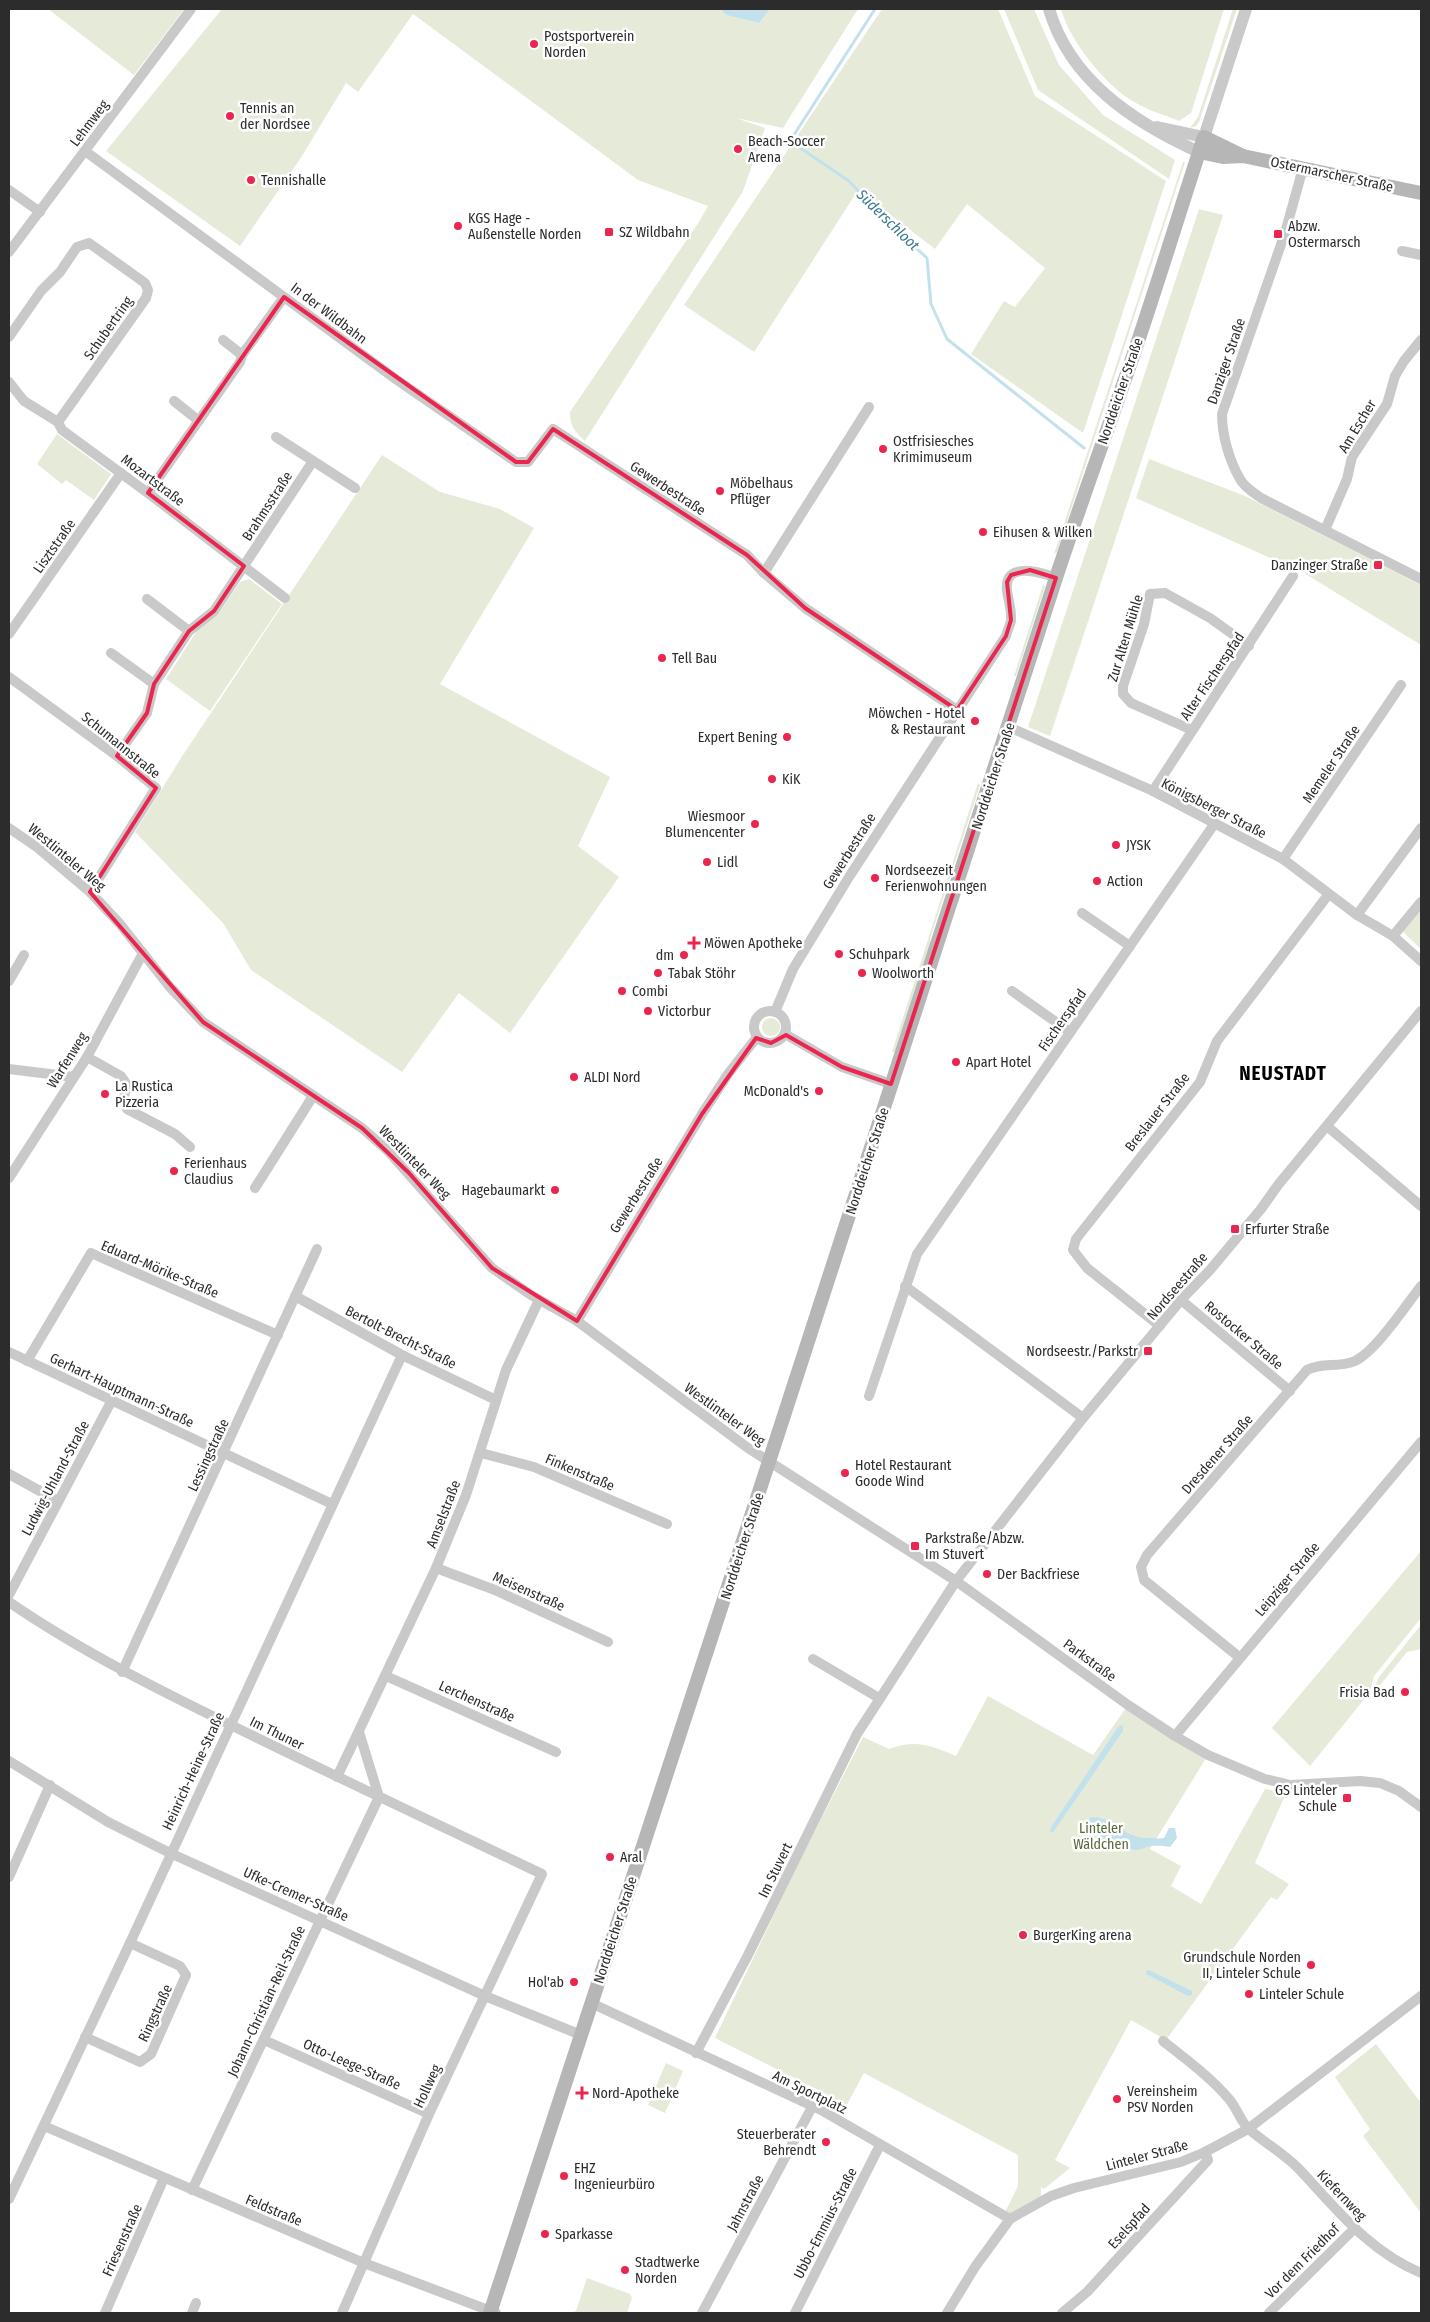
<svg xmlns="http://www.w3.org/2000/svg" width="1430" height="2322" font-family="'Fira Sans Condensed',sans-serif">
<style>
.green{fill:#e5ebd8}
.water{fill:#c3e1ec}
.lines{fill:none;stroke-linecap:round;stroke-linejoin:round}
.stream{stroke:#c3e1ec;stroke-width:3}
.minor{stroke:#c9c9c9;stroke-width:10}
.tertiary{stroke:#c9c9c9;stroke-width:12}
.secondary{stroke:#b6b6b6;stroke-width:14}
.marked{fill:none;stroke:#eb264e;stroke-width:4;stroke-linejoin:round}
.poi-dot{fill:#eb264e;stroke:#fff;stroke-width:2}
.labels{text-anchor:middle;stroke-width:5;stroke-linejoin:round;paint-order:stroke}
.poi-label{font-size:14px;fill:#2c2c2c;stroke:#fff;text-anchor:start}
.street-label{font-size:14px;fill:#2c2c2c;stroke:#fff}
.park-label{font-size:14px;fill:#556938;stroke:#fff}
.water-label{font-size:15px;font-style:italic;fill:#387990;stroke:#fff}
.district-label{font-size:19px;font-weight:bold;letter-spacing:1px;fill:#000;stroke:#fff}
</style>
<rect width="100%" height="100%" fill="#fff"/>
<g class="green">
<path d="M48,9h136l-50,66z"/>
<path d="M222,9h498l6,6 33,8 11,-14h88l-75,119 -47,-10 29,10 -22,63 -158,250c-10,-9 -15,-14 -15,-29l129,-190 9,-16 -70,-26 -225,-166 -55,78 -12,-9 -44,73 -62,90 -134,-95z"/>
<path d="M882,9h116l37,87 131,85 -83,252 -112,-79 33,-53 11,6 30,-39 -78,-64 -32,45 -77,-59 -104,162 -70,-47z"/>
<path d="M1004,9h30l25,56 44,50 72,45 -6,19 -131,-89z"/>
<path d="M1061,9h163l-33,104 -12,8c-14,-6 -30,-10 -43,-18 -29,-15 -67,-63 -75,-94z"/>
<path d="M1233,9h4l-38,113 -3,4 -6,2 8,-11z"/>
<path d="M1183,162h2l-128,390 -3,2z"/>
<path d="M1199,209l24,6 -173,521 -22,-9z"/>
<path d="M57,434l54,40 -17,26 -28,-20 -4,4 -25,-20z"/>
<path d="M382,455l58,37 60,17 34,19 -94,156 170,93 -32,69 41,31 -109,156 -51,-40 -57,79 -151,-102 -28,-47 -88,-91 46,-74z"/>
<path d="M1149,459l96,37 176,89v60l-117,-72 -168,-75z"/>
<path d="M249,579l33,25 -72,107 -44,-32 32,-50 21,-16 21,-31z"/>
<path d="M1043,585l2,2 -29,89h-2z"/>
<path d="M978,783l2,2 -50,154 1,6 -36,107h-3z"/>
<path d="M1421,907v42l-19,-18z"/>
<circle cx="771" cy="1027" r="9"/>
<path d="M1421,1551v67l-47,58 -4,16 -60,74 -38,-38z"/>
<path d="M1421,1625v24l-14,3 -30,37 -2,-3 4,-9z"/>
<path d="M988,1696l105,59 35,-50 80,50 -58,94 31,17 -10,20 30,18 64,-115 21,4 -31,70 34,21 -12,16 -6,-3 -105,143 -35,-20 -76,140 15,8 -26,21 -3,-2v14l-10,6 -28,9 15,-30v-31l-154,-82 -26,48 -17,-11 7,-15 -113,-57 86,-180 62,-121 26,12c26,-10 42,-4 67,7z"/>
<path d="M1376,2044l45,59v110l-58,-77 7,-7 -35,-52z"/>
<path d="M666,2063l17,8 -18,42 -17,-8z"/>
<path d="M587,2278l43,16 2,4 -5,15h-57l6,-2z"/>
</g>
<g class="water">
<path d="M720,9h50l-11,14 -33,-8z"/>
<path d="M1123,1725v6l-69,100 -4,2 1,-6 67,-100z"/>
<path d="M1091,1817c26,0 32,22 58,21 6,0 9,1 15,0l5,-10h6l2,10 -7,9c-7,-1 -16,-2 -23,0 -4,1 -7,3 -11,3 -20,0 -38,-14 -52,-25z"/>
<path d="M1149,1970l43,21v4l-4,1 -42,-22v-3z"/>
</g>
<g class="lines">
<path class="stream" d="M875,9l-85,132 59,40 31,34 47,43 4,46 16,35 137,109"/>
<g class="minor">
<path d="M85,151l312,229 119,82h12l25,-33 194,126 17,18 41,35 152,102"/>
<path d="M1303,168l-18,65 -63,181c0,21 7,46 18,65 4,8 14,14 21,19l160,81"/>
<path d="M9,190l31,22"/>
<path d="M1402,251l19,4"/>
<path d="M9,252l182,-243"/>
<path d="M9,337l32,-46 19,-19 17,-25 12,-4 56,40 3,7 -2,8 -88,124"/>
<path d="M223,340l19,15"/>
<path d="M9,382l15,19 34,21 4,8 86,63 137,105"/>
<path d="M174,401l25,20"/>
<path d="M276,437l79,51"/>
<path d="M148,493l92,-131 2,-7 42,-58"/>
<path d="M1325,530l22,-51 5,-22 35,-53 8,-28 9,-15 17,-21"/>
<path d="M764,573l105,-166"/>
<path d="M147,599l42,32"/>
<path d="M9,634l112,-161"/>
<path d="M111,653l43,31"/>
<path d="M9,677l108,79 39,32 -66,104"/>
<path d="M1009,727l144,64 130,68 74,56 36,21 28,25"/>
<path d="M1192,730l-61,-27 -8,-9v-8l21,-62 6,-30 15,-1 45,25 39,28"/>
<path d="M117,756l30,-43 7,-29 35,-53 25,-20 99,-150"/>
<path d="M1153,791l140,-215"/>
<path d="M9,828l29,20 52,44 30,32 49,62 34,36 159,106 25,22 105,118 39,27 46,26 171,127 208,133 172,124 47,31 33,19 57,24 25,6 70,-4 20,2 19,8 22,16"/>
<path d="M1283,859l118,-174"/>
<path d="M1082,913l48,33"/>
<path d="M1357,915l64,-87"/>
<path d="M1393,936l28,-34"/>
<path d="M9,981l15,-26"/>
<path d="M1012,991l58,41"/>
<circle cx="770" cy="1027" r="16"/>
<path d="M775,1012l18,-43 56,-92 157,-241c1,-5 4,-10 5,-15 1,-11 -3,-21 -4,-31 -3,-29 33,-18 49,-12"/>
<path d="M785,1034l57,33 49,17"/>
<path d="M87,1057l34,19 6,9 -3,11 3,13 48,25 15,13"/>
<path d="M9,1069l65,8"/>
<path d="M1328,1127l93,79"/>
<path d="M9,1178l78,-121 56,-104"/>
<path d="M255,1188l58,-92"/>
<path d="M905,1286l178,132"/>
<path d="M295,1296l107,59 94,45"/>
<path d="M1181,1300l109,91"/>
<path d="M577,1321l125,-207 26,-40 29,-37"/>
<path d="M1160,1326l-73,-58 -14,-18 3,-11 124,-157 17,-41 111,-146"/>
<path d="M9,1352l323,152"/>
<path d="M27,1361l64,-108 187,82"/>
<path d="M869,1396l48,-142 298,-431"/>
<path d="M481,1453l53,14 133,57"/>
<path d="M9,1474l49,27"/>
<path d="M436,1568l59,22 113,52"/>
<path d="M9,1595l103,-195"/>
<path d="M9,1602c73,50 152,89 232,128 100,49 200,96 301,144l-113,240 -87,199"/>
<path d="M1239,1657l-95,-77 -3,-13 6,-12 160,-185c15,-8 32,-2 48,-9 21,-10 51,-56 66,-75"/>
<path d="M813,1659l66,39"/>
<path d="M122,1672l195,-423"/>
<path d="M386,1676l170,76"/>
<path d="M1175,1736l246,-294"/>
<path d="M9,1761l99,61 62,31 315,143 96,39"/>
<path d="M337,1777l99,-209 30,-73 40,-125 33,-70"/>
<path d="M9,1877l41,-92"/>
<path d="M591,2003l230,107 189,109"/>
<path d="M85,2037l55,25 11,-8 35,-79 -6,-9 -50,-23"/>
<path d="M264,2040l165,74"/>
<path d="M1163,2041c23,18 47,36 66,58 8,9 12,24 21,31 15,13 33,23 48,38 39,41 69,82 123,105"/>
<path d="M696,2053l51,-96 110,-223 99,-153 127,-163 98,-118 29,-30 51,-61 17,-24 143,-174"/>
<path d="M44,2126l320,137 132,50"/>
<path d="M192,2190l187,-393 -20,-65"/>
<path d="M9,2199l121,-256 272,-588"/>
<path d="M105,2313l59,-135"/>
<path d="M192,2313l4,-10"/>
<path d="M702,2313l110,-206"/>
<path d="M795,2313l85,-168"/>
<path d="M947,2313l28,-46 35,-48 41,-23 23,-8 107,-26 24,-10 43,-23 173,-133"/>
<path d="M1062,2313l25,-21 121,-132 -3,-8"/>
<path d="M1269,2313l86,-85"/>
</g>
<g class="tertiary">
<path d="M1049,9c21,72 86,114 150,143"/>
<path d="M1157,127l47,10 42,-128"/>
</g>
<g class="secondary">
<path d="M1199,152l24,5 20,-1 178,37"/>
<path d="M490,2313c188,-576 379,-1152 564,-1729 25,-77 53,-152 79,-228 25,-73 47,-146 71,-219l39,19"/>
</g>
</g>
<path class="marked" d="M284,297l232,165h12l25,-33 194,126 58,53 152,102 49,-74 5,-16 -4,-38 4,-7 19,-5 26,8 -165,506 -49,-17 -56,-32 -15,8 -15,-5 -54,76 -125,207 -85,-53 -83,-95 -47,-45 -159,-106 -113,-130 66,-104 -39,-32 30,-43 7,-29 35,-53 25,-20 30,-45 -96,-73z"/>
<g class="poi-dot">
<circle cx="534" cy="44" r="5"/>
<circle cx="230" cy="116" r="5"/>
<circle cx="738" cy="149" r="5"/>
<circle cx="251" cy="180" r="5"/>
<circle cx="458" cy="226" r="5"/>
<rect x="604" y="227" width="10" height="10" rx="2.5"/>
<rect x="1273" y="229" width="10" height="10" rx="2.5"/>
<circle cx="883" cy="449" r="5"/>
<circle cx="720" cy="491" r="5"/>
<circle cx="983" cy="532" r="5"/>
<rect x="1373" y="560" width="10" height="10" rx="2.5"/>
<circle cx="662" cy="658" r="5"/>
<circle cx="975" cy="721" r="5"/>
<circle cx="787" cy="737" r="5"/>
<circle cx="772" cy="779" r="5"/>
<circle cx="755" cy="824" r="5"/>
<circle cx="1116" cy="845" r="5"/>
<circle cx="707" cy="862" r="5"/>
<circle cx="875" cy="878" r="5"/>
<circle cx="1097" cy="881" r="5"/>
<path d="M691.5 935.5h5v5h5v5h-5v5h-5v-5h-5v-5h5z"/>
<circle cx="839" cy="954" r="5"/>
<circle cx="684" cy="955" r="5"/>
<circle cx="658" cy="973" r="5"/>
<circle cx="862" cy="973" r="5"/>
<circle cx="622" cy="991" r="5"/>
<circle cx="648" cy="1011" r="5"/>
<circle cx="956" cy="1062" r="5"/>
<circle cx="574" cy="1077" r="5"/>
<circle cx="819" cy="1091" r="5"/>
<circle cx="105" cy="1094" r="5"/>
<circle cx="174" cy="1171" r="5"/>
<circle cx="555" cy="1190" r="5"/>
<rect x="1230" y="1224" width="10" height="10" rx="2.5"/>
<rect x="1143" y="1346" width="10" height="10" rx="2.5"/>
<circle cx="845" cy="1473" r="5"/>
<rect x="910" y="1541" width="10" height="10" rx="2.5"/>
<circle cx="987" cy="1574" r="5"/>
<circle cx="1405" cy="1692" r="5"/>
<rect x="1342" y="1793" width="10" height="10" rx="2.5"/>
<circle cx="610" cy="1857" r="5"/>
<circle cx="1023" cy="1935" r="5"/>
<circle cx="1311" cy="1965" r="5"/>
<circle cx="574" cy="1982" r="5"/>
<circle cx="1249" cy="1994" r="5"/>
<path d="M579.5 2085.5h5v5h5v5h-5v5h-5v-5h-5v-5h5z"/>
<circle cx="1117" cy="2099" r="5"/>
<circle cx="826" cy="2142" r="5"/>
<circle cx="564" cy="2176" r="5"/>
<circle cx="545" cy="2234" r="5"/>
<circle cx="625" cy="2270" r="5"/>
</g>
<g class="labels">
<g class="poi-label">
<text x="544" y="41">Postsportverein<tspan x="544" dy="16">Norden</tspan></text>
<text x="240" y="113">Tennis an<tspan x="240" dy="16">der Nordsee</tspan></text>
<text x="748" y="146">Beach-Soccer<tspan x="748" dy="16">Arena</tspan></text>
<text x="261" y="185">Tennishalle</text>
<text x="468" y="223">KGS Hage -<tspan x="468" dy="16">Außenstelle Norden</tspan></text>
<text x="1288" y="231">Abzw.<tspan x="1288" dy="16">Ostermarsch</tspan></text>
<text x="619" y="237">SZ Wildbahn</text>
<text x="893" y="446">Ostfrisiesches<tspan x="893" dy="16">Krimimuseum</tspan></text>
<text x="730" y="488">Möbelhaus<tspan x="730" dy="16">Pflüger</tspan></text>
<text x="993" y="537">Eihusen &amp; Wilken</text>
<text x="1368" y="570" text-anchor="end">Danzinger Straße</text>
<text x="672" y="663">Tell Bau</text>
<text x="965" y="718" text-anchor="end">Möwchen - Hotel<tspan x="965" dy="16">&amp; Restaurant</tspan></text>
<text x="777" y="742" text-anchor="end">Expert Bening</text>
<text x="782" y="784">KiK</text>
<text x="745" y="821" text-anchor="end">Wiesmoor<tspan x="745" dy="16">Blumencenter</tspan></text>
<text x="1126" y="850">JYSK</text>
<text x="717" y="867">Lidl</text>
<text x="885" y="875">Nordseezeit<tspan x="885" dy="16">Ferienwohnungen</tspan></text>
<text x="1107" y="886">Action</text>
<text x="704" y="948">Möwen Apotheke</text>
<text x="849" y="959">Schuhpark</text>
<text x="674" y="960" text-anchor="end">dm</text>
<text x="668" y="978">Tabak Stöhr</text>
<text x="872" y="978">Woolworth</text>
<text x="632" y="996">Combi</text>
<text x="658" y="1016">Victorbur</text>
<text x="966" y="1067">Apart Hotel</text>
<text x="584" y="1082">ALDI Nord</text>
<text x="115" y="1091">La Rustica<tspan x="115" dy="16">Pizzeria</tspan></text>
<text x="809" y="1096" text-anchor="end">McDonald's</text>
<text x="184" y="1168">Ferienhaus<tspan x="184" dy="16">Claudius</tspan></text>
<text x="545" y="1195" text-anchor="end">Hagebaumarkt</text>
<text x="1245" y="1234">Erfurter Straße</text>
<text x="1138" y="1356" text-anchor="end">Nordseestr./Parkstr</text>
<text x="855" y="1470">Hotel Restaurant<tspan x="855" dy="16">Goode Wind</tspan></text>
<text x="925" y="1543">Parkstraße/Abzw.<tspan x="925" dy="16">Im Stuvert</tspan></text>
<text x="997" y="1579">Der Backfriese</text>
<text x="1395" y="1697" text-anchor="end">Frisia Bad</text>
<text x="1337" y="1795" text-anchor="end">GS Linteler<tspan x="1337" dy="16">Schule</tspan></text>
<text x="620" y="1862">Aral</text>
<text x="1033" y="1940">BurgerKing arena</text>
<text x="1301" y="1962" text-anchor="end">Grundschule Norden<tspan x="1301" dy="16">II, Linteler Schule</tspan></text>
<text x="564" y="1987" text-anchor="end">Hol'ab</text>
<text x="1259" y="1999">Linteler Schule</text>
<text x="1127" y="2096">Vereinsheim<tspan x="1127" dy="16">PSV Norden</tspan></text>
<text x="592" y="2098">Nord-Apotheke</text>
<text x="816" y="2139" text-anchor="end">Steuerberater<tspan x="816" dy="16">Behrendt</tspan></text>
<text x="574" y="2173">EHZ<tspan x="574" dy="16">Ingenieurbüro</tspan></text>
<text x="555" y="2239">Sparkasse</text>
<text x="635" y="2267">Stadtwerke<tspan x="635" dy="16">Norden</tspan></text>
</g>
<g class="street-label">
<text transform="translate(89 123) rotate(-53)" y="5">Lehmweg</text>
<text transform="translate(1332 174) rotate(12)" y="5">Ostermarscher Straße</text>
<text transform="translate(329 313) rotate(37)" y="5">In der Wildbahn</text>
<text transform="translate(108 328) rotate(-55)" y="5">Schubertring</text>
<text transform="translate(1226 361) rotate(-71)" y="5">Danziger Straße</text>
<text transform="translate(1120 391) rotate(-71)" y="5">Norddeicher Straße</text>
<text transform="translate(1357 426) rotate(-59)" y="5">Am Escher</text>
<text transform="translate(153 480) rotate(37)" y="5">Mozartstraße</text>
<text transform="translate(668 488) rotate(33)" y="5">Gewerbestraße</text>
<text transform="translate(267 506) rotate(-57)" y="5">Brahmsstraße</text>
<text transform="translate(54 546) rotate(-55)" y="5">Lisztstraße</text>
<text transform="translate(1125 638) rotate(-73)" y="5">Zur Alten Mühle</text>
<text transform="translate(1212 676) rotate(-56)" y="5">Alter Fischerspfad</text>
<text transform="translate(121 745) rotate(39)" y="5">Schumannstraße</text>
<text transform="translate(1331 764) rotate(-56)" y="5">Memeler Straße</text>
<text transform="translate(993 776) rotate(-72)" y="5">Norddeicher Straße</text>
<text transform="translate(1214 808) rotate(27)" y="5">Königsberger Straße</text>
<text transform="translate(849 851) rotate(-58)" y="5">Gewerbestraße</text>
<text transform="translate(67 857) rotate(40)" y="5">Westlinteler Weg</text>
<text transform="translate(1062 1020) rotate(-55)" y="5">Fischerspfad</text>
<text transform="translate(67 1060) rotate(-58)" y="5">Warfenweg</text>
<text transform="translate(1157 1112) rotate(-52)" y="5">Breslauer Straße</text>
<text transform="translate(867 1161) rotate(-72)" y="5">Norddeicher Straße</text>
<text transform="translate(415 1162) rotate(46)" y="5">Westlinteler Weg</text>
<text transform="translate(636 1195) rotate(-58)" y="5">Gewerbestraße</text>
<text transform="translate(160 1269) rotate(23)" y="5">Eduard-Mörike-Straße</text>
<text transform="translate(1177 1286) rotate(-49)" y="5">Nordseestraße</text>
<text transform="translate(1244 1335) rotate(40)" y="5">Rostocker Straße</text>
<text transform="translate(401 1337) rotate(27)" y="5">Bertolt-Brecht-Straße</text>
<text transform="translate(122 1390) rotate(25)" y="5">Gerhart-Hauptmann-Straße</text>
<text transform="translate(725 1414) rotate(36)" y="5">Westlinteler Weg</text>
<text transform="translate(1217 1454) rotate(-49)" y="5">Dresdener Straße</text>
<text transform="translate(208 1455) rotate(-65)" y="5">Lessingstraße</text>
<text transform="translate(580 1472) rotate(23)" y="5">Finkenstraße</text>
<text transform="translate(55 1478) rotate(-62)" y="5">Ludwig-Uhland-Straße</text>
<text transform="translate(443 1514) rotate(-69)" y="5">Amselstraße</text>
<text transform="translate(742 1546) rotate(-72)" y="5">Norddeicher Straße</text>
<text transform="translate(1287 1579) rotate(-50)" y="5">Leipziger Straße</text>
<text transform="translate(529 1591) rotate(24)" y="5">Meisenstraße</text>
<text transform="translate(1090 1660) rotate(36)" y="5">Parkstraße</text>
<text transform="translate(477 1701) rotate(24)" y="5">Lerchenstraße</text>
<text transform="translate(277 1733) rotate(26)" y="5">Im Thuner</text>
<text transform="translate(193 1771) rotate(-65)" y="5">Heinrich-Heine-Straße</text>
<text transform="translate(775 1870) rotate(-64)" y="5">Im Stuvert</text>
<text transform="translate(296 1894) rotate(24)" y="5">Ufke-Cremer-Straße</text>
<text transform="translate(615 1930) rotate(-72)" y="5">Norddeicher Straße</text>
<text transform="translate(266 2001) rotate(-65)" y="5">Johann-Christian-Reil-Straße</text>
<text transform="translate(155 2013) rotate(-65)" y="5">Ringstraße</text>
<text transform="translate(352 2064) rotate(24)" y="5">Otto-Leege-Straße</text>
<text transform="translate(427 2086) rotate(-65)" y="5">Hollweg</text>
<text transform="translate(810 2092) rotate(26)" y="5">Am Sportplatz</text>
<text transform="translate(1147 2155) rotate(-15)" y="5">Linteler Straße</text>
<text transform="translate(1342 2195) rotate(46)" y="5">Kiefernweg</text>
<text transform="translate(745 2203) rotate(-62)" y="5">Jahnstraße</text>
<text transform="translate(274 2210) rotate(23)" y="5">Feldstraße</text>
<text transform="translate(825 2223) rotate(-63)" y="5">Ubbo-Emmius-Straße</text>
<text transform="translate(1129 2226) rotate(-48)" y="5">Eselspfad</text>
<text transform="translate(122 2240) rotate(-66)" y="5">Friesenstraße</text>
<text transform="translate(1302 2261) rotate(-45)" y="5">Vor dem Friedhof</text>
</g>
<g class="park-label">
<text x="1101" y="1833">Linteler<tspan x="1101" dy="16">Wäldchen</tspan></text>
</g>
<g class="water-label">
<text transform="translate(888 220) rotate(44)" y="5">Süderschloot</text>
</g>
<g class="district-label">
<text x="1283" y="1080">NEUSTADT</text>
</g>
</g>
<rect width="1430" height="2322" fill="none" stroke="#2c2c2c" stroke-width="20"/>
</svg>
